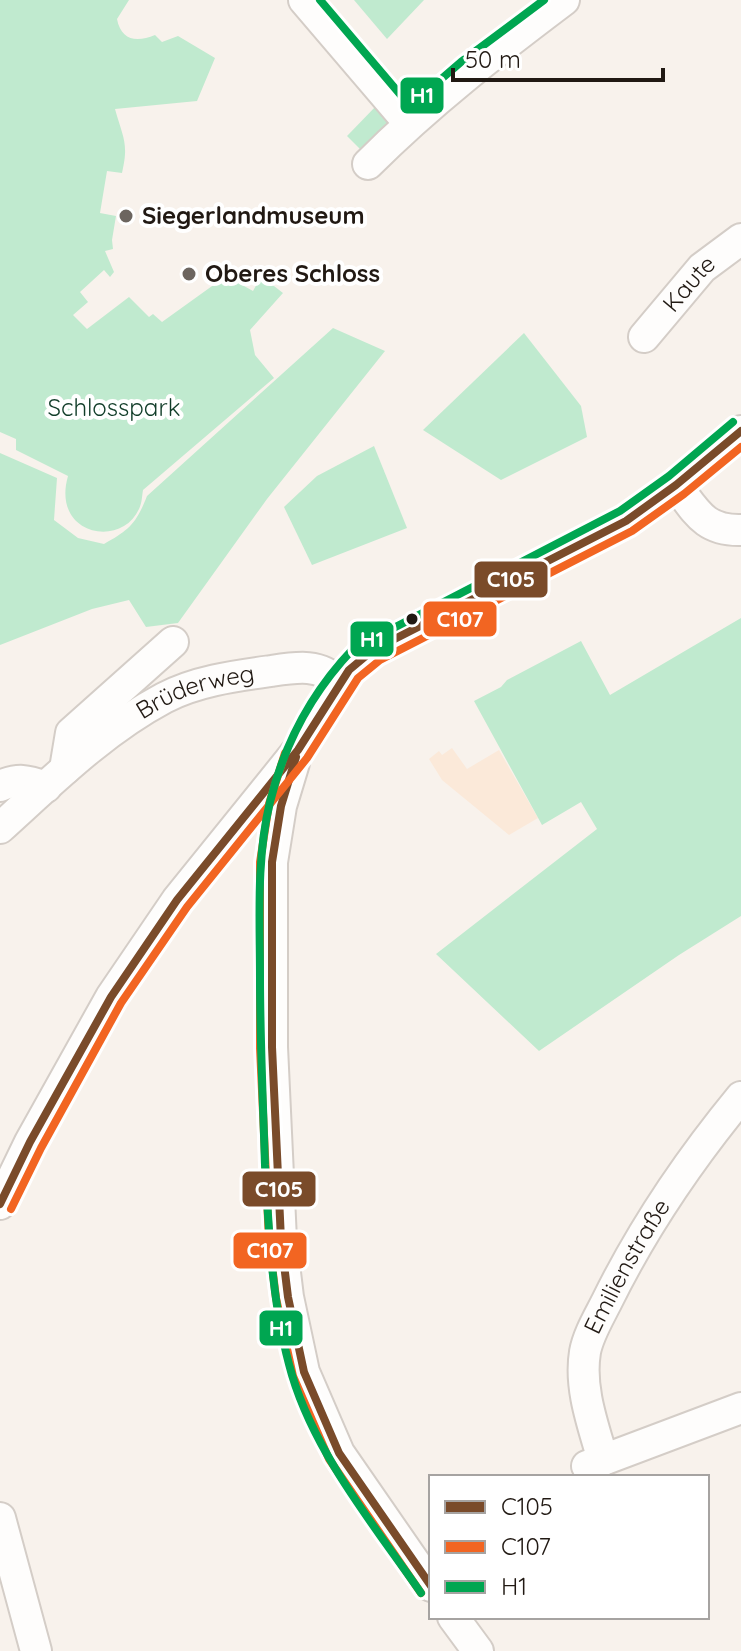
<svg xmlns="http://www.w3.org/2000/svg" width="741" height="1651" font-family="Quicksand,sans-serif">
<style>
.built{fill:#fbe9d9}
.green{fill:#c0eacf}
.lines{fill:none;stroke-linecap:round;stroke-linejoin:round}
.minor-casing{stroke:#d4cdc7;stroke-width:34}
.minor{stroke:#fefdfc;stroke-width:30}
.bus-1-casing{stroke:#fff;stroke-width:14}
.bus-2-casing{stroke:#fff;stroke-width:14}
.bus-3-casing{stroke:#fff;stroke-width:14}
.bus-1{stroke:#7a4b2a;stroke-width:8}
.bus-2{stroke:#f26522;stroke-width:8}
.bus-3{stroke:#00a651;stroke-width:8}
.poi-dot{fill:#6c655f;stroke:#fff;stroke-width:3}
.bus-dot{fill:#211913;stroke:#fff;stroke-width:3}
.labels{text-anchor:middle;stroke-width:8;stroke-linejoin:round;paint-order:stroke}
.poi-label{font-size:24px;font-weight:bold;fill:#211913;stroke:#fff;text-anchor:start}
.street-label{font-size:24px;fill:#211913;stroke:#fff}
.park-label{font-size:24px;fill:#113d29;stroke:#fff}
.line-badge{stroke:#fff;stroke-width:3}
.badge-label{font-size:22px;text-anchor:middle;font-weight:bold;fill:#fff}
</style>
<rect width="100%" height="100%" fill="#f8f2ec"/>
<path class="built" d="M452,748l15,21 32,-19 39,68 -29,17 -67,-55 -13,-21 10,-8 3,4z"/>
<g class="green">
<path d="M0,0h129l-12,19c4,21 19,24 38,16l7,7 16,-6 37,22 -18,43 -82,8c8,29 14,34 7,64l-15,-2 -7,42 16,3 -4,24 1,9 -8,2 9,21 -4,5 -6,-7 -24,22 8,10 -15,13 14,14 42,-32 20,20 4,-3 9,8 64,-46 27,15 8,-15 22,17 -33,37 5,25 19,23 -131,112c-1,6 -1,13 -4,19 -18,40 -88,26 -71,-33l-52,-26v-11l-16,-7z"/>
<path d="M354,0h70l-37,39z"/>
<path d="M378,104l16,16 -31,32 -16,-16z"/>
<path d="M333,328l52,23 -118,148 -89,124 -32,4 -17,-27 -37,9 -92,36v-192l57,25 -3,42 24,18 26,6c25,-14 32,-20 43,-48z"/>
<path d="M524,333l57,73 6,31 -86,43 -78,-50z"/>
<path d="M374,446l33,82 -95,37 -28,-58 33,-31z"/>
<path d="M741,618v298l-62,39 -140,96 -103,-97 161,-125 -16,-27 -39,23 -68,-124 27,-14 6,-7 74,-39 29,54z"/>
</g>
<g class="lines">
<defs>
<g id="minor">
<path d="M304,0l105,123"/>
<path d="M368,164c61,-61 127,-112 196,-164"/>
<path id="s1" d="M644,337l58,-69 39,-29"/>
<path d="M676,485c20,26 28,46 65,45"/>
<path d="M294,763l-13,43 -9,56v185l9,193 7,57 16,75 35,81 92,133"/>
<path d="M65,769l6,-36 102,-91"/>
<path d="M0,786c18,-8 27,-6 46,1"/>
<path id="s2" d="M0,828c51,-46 102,-97 164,-130 32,-17 71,-22 107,-27 26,-4 49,-8 68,12"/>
<path d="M0,1204l30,-62 81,-145 66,-97 121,-150 51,-80 24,-20 253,-129 50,-36 65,-54"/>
<path id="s3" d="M603,1460c-10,-35 -24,-72 -18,-108 3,-17 14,-35 22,-51 35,-71 83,-142 134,-204"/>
<path d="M587,1466l154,-58"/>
<path d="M0,1518l36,133"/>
<path d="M453,1617l25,34"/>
</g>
</defs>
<use href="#minor" class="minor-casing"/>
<use href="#minor" class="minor"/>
<defs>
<g id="bus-1">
<path d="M296,757l-15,49 -9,56v185l9,193 7,57 16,75 35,81 92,133"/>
<path d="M0,1204l30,-62 81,-145 66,-97 121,-150 51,-80 24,-20 253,-129 50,-36 65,-54"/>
</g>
<g id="bus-2">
<path d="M285,753l-16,51 -9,58v186l9,193 7,57 17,78 36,83 92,134"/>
<path d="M11,1209l30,-61 80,-145 66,-96 120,-149 51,-80 22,-18 252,-129 52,-37 57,-47"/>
</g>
<g id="bus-3">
<path d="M320,0l90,106 51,-44 83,-62"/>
<path d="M421,1593c-47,-68 -105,-138 -129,-218 -20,-68 -23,-140 -27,-210 -2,-63 -5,-125 -5,-188 0,-58 -4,-118 10,-175 14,-57 42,-110 83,-153l267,-138 49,-35 64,-54"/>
</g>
</defs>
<use href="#bus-1" class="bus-1-casing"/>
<use href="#bus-2" class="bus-2-casing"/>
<use href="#bus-3" class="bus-3-casing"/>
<use href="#bus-1" class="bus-1"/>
<use href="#bus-2" class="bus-2"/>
<use href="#bus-3" class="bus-3"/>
</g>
<g class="poi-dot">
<circle cx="126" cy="216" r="8"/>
<circle cx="189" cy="274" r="8"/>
</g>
<circle class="bus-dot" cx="412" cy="619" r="7"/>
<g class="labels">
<g class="poi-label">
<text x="142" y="224">Siegerlandmuseum</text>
<text x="205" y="282">Oberes Schloss</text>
</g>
<g class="street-label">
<text dy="8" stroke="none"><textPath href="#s1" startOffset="70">Kaute</textPath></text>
<text dy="8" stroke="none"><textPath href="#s2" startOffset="242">Brüderweg</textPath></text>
<text dy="8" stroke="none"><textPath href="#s3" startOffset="206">Emilienstraße</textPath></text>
</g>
<g class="park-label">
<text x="114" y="416">Schlosspark</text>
</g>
</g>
<g class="line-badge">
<rect x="399" y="76" width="46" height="39" rx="8" fill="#00a651"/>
<rect x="473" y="560" width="76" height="39" rx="8" fill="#7a4b2a"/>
<rect x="422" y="600" width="76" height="38" rx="8" fill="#f26522"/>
<rect x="349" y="620" width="46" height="38" rx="8" fill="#00a651"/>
<rect x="241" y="1170" width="76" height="38" rx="8" fill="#7a4b2a"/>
<rect x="232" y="1231" width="76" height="39" rx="8" fill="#f26522"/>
<rect x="258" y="1309" width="46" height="38" rx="8" fill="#00a651"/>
</g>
<g class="badge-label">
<text x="422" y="103">H1</text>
<text x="511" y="587">C105</text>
<text x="460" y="627">C107</text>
<text x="372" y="647">H1</text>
<text x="279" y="1197">C105</text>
<text x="270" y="1258">C107</text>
<text x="281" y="1336">H1</text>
</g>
<rect x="429" y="1475" width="280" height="144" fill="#ffffff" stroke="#a6a3a1" stroke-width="2"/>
<rect x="445" y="1501" width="40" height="12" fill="#7a4b2a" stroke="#a6a3a1" stroke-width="2"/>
<text x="501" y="1515" font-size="24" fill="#211913">C105</text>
<rect x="445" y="1541" width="40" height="12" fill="#f26522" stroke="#a6a3a1" stroke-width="2"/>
<text x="501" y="1555" font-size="24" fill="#211913">C107</text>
<rect x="445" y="1581" width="40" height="12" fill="#00a651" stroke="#a6a3a1" stroke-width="2"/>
<text x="501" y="1595" font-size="24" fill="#211913">H1</text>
<path d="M453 68v12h210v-12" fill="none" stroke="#211913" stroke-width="4"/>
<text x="465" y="68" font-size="24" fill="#211913" stroke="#ffffff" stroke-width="6" paint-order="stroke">50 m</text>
</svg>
